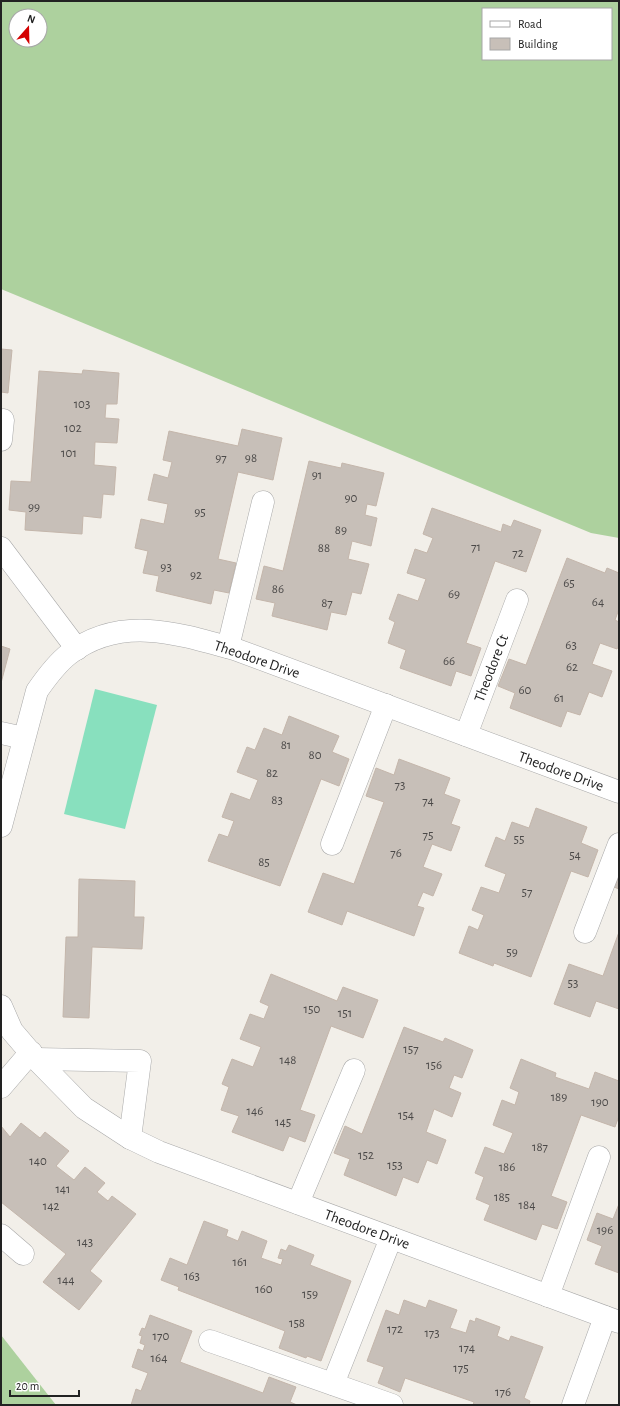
<svg xmlns="http://www.w3.org/2000/svg" width="620" height="1406" font-family="'Alegreya Sans',sans-serif">
<style>
.forest{fill:#add19e;fill-rule:evenodd}
.pitch{fill:#88e0be}
.building{fill:#c7bfb8;stroke:#c4b6ab}
.lines{fill:none;stroke-linecap:round;stroke-linejoin:round}
.street-casing{stroke:#a9a9a9;stroke-width:23}
.street{stroke:#fff;stroke-width:22}
.labels{text-anchor:middle;stroke-width:3.5;stroke-linejoin:round;paint-order:stroke}
.number-label{font-size:13px;fill:#4b4948}
.street-label{font-size:15px;fill:#222;stroke:#fff}
</style>
<rect width="100%" height="100%" fill="#f2efe9"/>
<g class="forest">
<path d="M1,1h618v537l-28,-5 -590,-244zM483,9h128v50h-128zM16,16h24v24h-24z"/>
<path d="M1,1335l55,70h-55z"/>
</g>
<path class="pitch" d="M95,689l62,16 -32,124 -61,-15z"/>
<g class="building">
<path d="M1,349l11,1 -4,43 -7,-1z"/>
<path d="M83,370l36,3 -2,31h-11l-1,14 14,1 -2,24 -22,-1 -1,23 22,2 -2,28 -11,-1 -2,24 -18,-2 -1,18 -57,-4 1,-18 -17,-2 2,-29 20,1 8,-111 43,3z"/>
<path d="M242,429l40,9 -9,42 -35,-8 -20,87 18,4 -7,30 -15,-3 -3,14 -55,-13 3,-15 -16,-3 5,-22 -13,-3 6,-29 23,5 4,-20 -20,-4 6,-26 14,4 4,-16 -9,-2 6,-29 69,15z"/>
<path d="M309,461l32,7 1,-5 42,10 -8,33 -9,-2 -2,11 12,3 -6,28 -19,-5 -4,18 21,5 -8,30 -9,-2 -6,23 -15,-3 -4,18 -55,-14 3,-13 -19,-4 8,-33 19,5z"/>
<path d="M432,508l69,24 2,-8 8,3 3,-7 27,10 -15,42 -31,-11 -29,82 15,5 -10,28 -15,-5 -5,15 -51,-18 6,-18 -18,-7 7,-21 -6,-3 9,-25 20,7 8,-22 -19,-6 8,-24 12,4 6,-15 -10,-4z"/>
<path d="M567,558l38,15 2,-5 12,5v36l-4,11 4,2v23l-2,4 -17,-6 -8,21 20,7 -10,26 -13,-5 -9,23 -13,-4 -6,16 -51,-19 5,-15 -17,-7 11,-27 17,6z"/>
<path d="M1,646l9,3 -9,34z"/>
<path d="M289,716l50,20 -7,16 17,7 -10,27 -18,-7 -41,107 -72,-25 11,-27 9,3 6,-16 -12,-4 9,-24 19,7 8,-20 -21,-8 10,-25 8,3 9,-22 18,7z"/>
<path d="M399,759l51,19 -6,16 16,6 -9,24 9,3 -9,24 -19,-7 -9,23 19,7 -9,22 -10,-4 -6,14 7,2 -10,28 -67,-25 -5,14 -34,-13 15,-39 31,11 30,-82 -18,-6 10,-28 18,7z"/>
<path d="M536,808l51,19 -6,16 17,7 -10,27 -17,-6 -40,106 -37,-14 -1,3 -34,-13 10,-27 9,4 6,-15 -12,-5 9,-23 18,6 7,-19 -21,-8 11,-29 9,4 7,-19 17,6z"/>
<path d="M619,875v14l-5,-2z"/>
<path d="M79,879l56,2 -1,36h10l-2,32 -50,-2 -3,71 -26,-1 3,-80h12z"/>
<path d="M619,932v77l-23,-8 -6,16 -36,-13 15,-40 34,12z"/>
<path d="M271,974l66,27 6,-14 35,13 -15,38 -32,-12 -31,84 15,5 -10,27 -16,-6 -6,15 -51,-19 7,-16 -18,-6 8,-23 -7,-3 10,-25 21,8 8,-20 -21,-8 10,-25 14,5 5,-13 -9,-4z"/>
<path d="M404,1027l39,15 2,-4 28,12 -11,28 -8,-3 -5,13 12,5 -9,24 -18,-8 -8,23 20,8 -9,24 -10,-4 -9,23 -15,-6 -7,19 -52,-21 6,-16 -16,-6 11,-27 17,8z"/>
<path d="M521,1059l35,14 -1,4 34,12 6,-17 24,9v35l-4,11 -34,-12 -30,81 16,6 -10,27 -15,-5 -6,16 -52,-20 6,-15 -14,-6 8,-22 -9,-4 10,-26 19,7 9,-21 -20,-8 9,-25 13,5 4,-13 -9,-4z"/>
<path d="M21,1123l19,15 5,-6 24,19 -13,15 18,14 11,-13 20,16 -8,9 11,9 4,-5 24,18 -46,57 12,10 -23,29 -36,-28 23,-28 -65,-52v-76l9,11z"/>
<path d="M619,1204v69l-24,-9 7,-18 -15,-6 10,-27 16,6z"/>
<path d="M204,1221l24,9 -2,6 12,5 4,-10 25,10 -6,17 20,7 2,-6 -5,-1 3,-9 5,2 3,-6 25,10 -4,10 41,16 -30,80 -14,-5 -1,2 -27,-10 6,-17 -107,-41 1,-3 -18,-7 9,-22 17,7z"/>
<path d="M404,1300l22,8 3,-8 28,10 -7,18 16,5 4,-13 5,2 1,-4 24,9 -3,9 12,5 2,-5 32,11 -19,51 6,3 -1,4h-56l1,-3 -69,-24 -5,14 -22,-9 6,-16 -17,-6 19,-51 13,5z"/>
<path d="M150,1315l42,16 -12,31 83,31 6,-16 27,10 -6,15 7,3h-166l5,-16 5,2 7,-18 -16,-6 6,-18 5,2 2,-6 -5,-2 2,-7 -3,-1 3,-7 3,1z"/>
</g>
<g class="lines">
<defs>
<g id="street">
<path d="M1,440l2,-20"/>
<path d="M1,548l76,101"/>
<path d="M228,647l35,-145"/>
<path d="M1,733l23,5"/>
<path d="M466,735l51,-135"/>
<path d="M1,826l36,-135c9,-13 19,-27 32,-37 52,-40 111,-20 168,-4l382,142"/>
<path d="M332,844l54,-139"/>
<path d="M585,932l34,-88"/>
<path d="M1,1006l11,25 24,28 48,49 46,30 29,14 460,170"/>
<path d="M36,1059l104,2 -10,77"/>
<path d="M1,1087l30,-35"/>
<path d="M298,1203l56,-133"/>
<path d="M1,1235l22,19"/>
<path d="M548,1296l51,-139"/>
<path d="M210,1341l182,64"/>
<path d="M333,1384l58,-146"/>
<path d="M573,1405l32,-88"/>
</g>
</defs>
<use href="#street" class="street-casing"/>
<use href="#street" class="street"/>
</g>
<g class="labels">
<g class="number-label">
<text x="82" y="408">103</text>
<text x="73" y="432">102</text>
<text x="69" y="457">101</text>
<text x="221" y="462">97</text>
<text x="251" y="462">98</text>
<text x="317" y="479">91</text>
<text x="351" y="502">90</text>
<text x="34" y="511">99</text>
<text x="200" y="516">95</text>
<text x="341" y="534">89</text>
<text x="476" y="551">71</text>
<text x="324" y="552">88</text>
<text x="518" y="557">72</text>
<text x="166" y="571">93</text>
<text x="196" y="579">92</text>
<text x="569" y="587">65</text>
<text x="278" y="593">86</text>
<text x="454" y="598">69</text>
<text x="598" y="606">64</text>
<text x="327" y="607">87</text>
<text x="571" y="649">63</text>
<text x="449" y="665">66</text>
<text x="572" y="671">62</text>
<text x="525" y="694">60</text>
<text x="559" y="702">61</text>
<text x="286" y="749">81</text>
<text x="315" y="759">80</text>
<text x="272" y="777">82</text>
<text x="400" y="789">73</text>
<text x="277" y="804">83</text>
<text x="428" y="805">74</text>
<text x="428" y="839">75</text>
<text x="519" y="843">55</text>
<text x="396" y="857">76</text>
<text x="575" y="859">54</text>
<text x="264" y="866">85</text>
<text x="527" y="896">57</text>
<text x="512" y="956">59</text>
<text x="573" y="987">53</text>
<text x="312" y="1013">150</text>
<text x="345" y="1017">151</text>
<text x="411" y="1053">157</text>
<text x="288" y="1064">148</text>
<text x="434" y="1069">156</text>
<text x="559" y="1101">189</text>
<text x="600" y="1106">190</text>
<text x="255" y="1115">146</text>
<text x="406" y="1119">154</text>
<text x="283" y="1126">145</text>
<text x="540" y="1151">187</text>
<text x="366" y="1159">152</text>
<text x="38" y="1165">140</text>
<text x="395" y="1169">153</text>
<text x="507" y="1171">186</text>
<text x="63" y="1193">141</text>
<text x="502" y="1201">185</text>
<text x="527" y="1209">184</text>
<text x="51" y="1210">142</text>
<text x="605" y="1234">196</text>
<text x="85" y="1246">143</text>
<text x="240" y="1266">161</text>
<text x="192" y="1280">163</text>
<text x="66" y="1284">144</text>
<text x="264" y="1293">160</text>
<text x="310" y="1298">159</text>
<text x="297" y="1327">158</text>
<text x="395" y="1333">172</text>
<text x="432" y="1337">173</text>
<text x="161" y="1340">170</text>
<text x="467" y="1352">174</text>
<text x="159" y="1362">164</text>
<text x="461" y="1372">175</text>
<text x="503" y="1396">176</text>
</g>
<g class="street-label">
<text transform="translate(257 659) rotate(19)" y="5">Theodore Drive</text>
<text transform="translate(491 668) rotate(-69)" y="5">Theodore Ct</text>
<text transform="translate(561 771) rotate(20)" y="5">Theodore Drive</text>
<text transform="translate(367 1229) rotate(20)" y="5">Theodore Drive</text>
</g>
</g>
<rect width="620" height="1406" fill="none" stroke="#222222" stroke-width="4"/>
<rect x="482" y="8" width="130" height="52" fill="#ffffff" stroke="#a7a7a7"/>
<rect x="490" y="21" width="20" height="6" fill="#ffffff" stroke="#a7a7a7"/>
<text x="518" y="28" font-size="12" fill="#222222">Road</text>
<rect x="490" y="38" width="20" height="12" fill="#c7bfb8" stroke="#a7a7a7"/>
<text x="518" y="48" font-size="12" fill="#222222">Building</text>
<g transform="translate(28 28) rotate(20)"><circle r="19" fill="#ffffff" stroke="#a7a7a7"/>
<path d="M0-3L7 15L0 10L-7 15Z" fill="#d40000"/>
<text y="-6" font-size="11" font-weight="bold" text-anchor="middle" fill="#222222">N</text>
</g>
<path d="M10 1390v6h69v-6" fill="none" stroke="#222222" stroke-width="2"/>
<text x="16" y="1390" font-size="12" fill="#222222" stroke="#ffffff" stroke-width="3" paint-order="stroke">20 m</text>
</svg>
